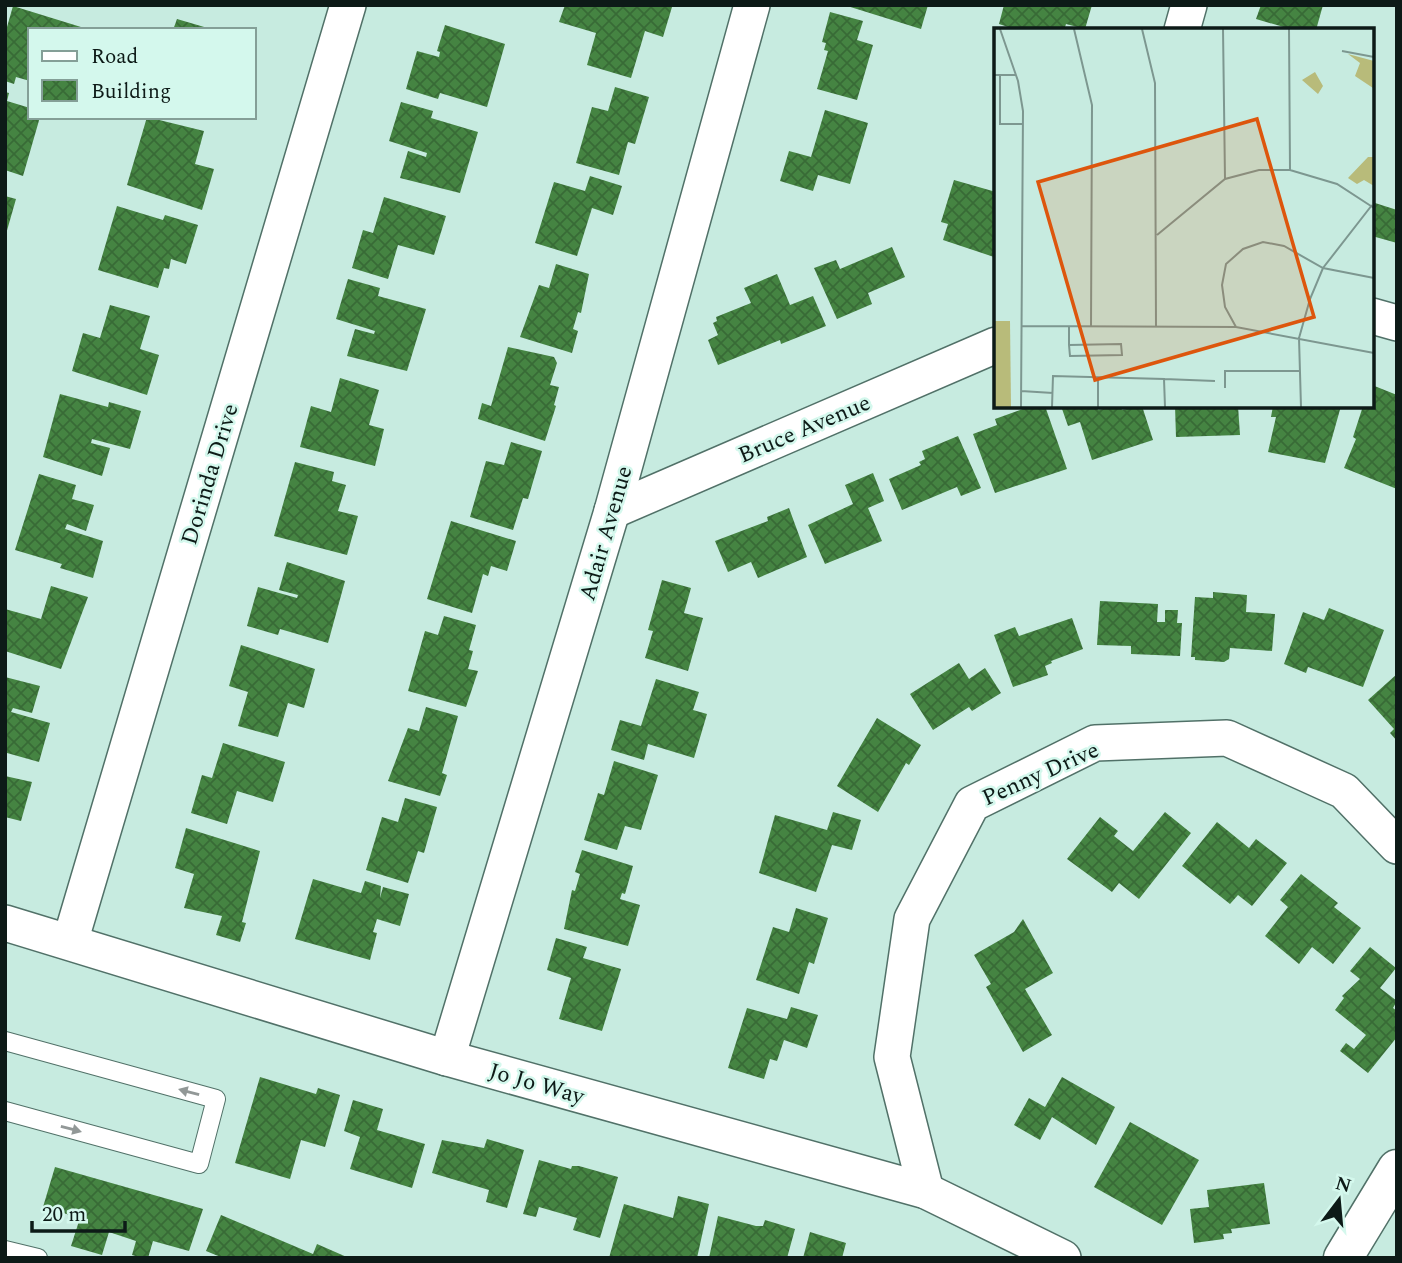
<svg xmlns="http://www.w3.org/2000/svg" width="1402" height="1263" font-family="Spectral,serif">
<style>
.building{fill:url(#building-cross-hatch)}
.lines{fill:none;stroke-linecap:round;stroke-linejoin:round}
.service-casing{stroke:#517168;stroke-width:20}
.minor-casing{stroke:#517168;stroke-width:38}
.tertiary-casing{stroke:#517168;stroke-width:41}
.service{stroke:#fff;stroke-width:18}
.minor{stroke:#fff;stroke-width:35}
.tertiary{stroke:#fff;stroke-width:38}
.oneway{fill:#929897}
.labels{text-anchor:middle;stroke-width:5;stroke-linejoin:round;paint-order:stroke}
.street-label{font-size:23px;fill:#0d1a17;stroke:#d4f8ed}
.inset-road{fill:none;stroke:#7d9790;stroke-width:2}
.view{fill:#dd560d;fill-opacity:0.15;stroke:#dd560d;stroke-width:3.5}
.inset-edge{fill:none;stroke:#0d1a17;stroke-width:3.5}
</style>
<defs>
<pattern id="building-cross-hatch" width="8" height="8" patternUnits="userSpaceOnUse" patternTransform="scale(1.75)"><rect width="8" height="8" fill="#458442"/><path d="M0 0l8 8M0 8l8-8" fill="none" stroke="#386b36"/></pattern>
</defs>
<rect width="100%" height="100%" fill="#c7ebe0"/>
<g class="building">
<path d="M565,5h100l7,2 -9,30 -18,-6 -14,47 -44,-13 9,-32 -37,-11z"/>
<path d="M844,5h84l-7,24z"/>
<path d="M1004,5h88l-7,24 -19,-5 -2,6h-47l-18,-6z"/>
<path d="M1261,5h62l-7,25h-22l-38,-11z"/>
<path d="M13,6l68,21 -51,3v51l-14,-4 -2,7 -9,-3v-47z"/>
<path d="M830,12l33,9 -6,19 16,5 -16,55 -40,-11 11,-38 -4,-1 2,-7 -4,-1z"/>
<path d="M177,19l34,10v1h-38z"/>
<path d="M445,25l60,19 -18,63 -47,-14 -2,6 -32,-10 11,-38 22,6 1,-5 -3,-1z"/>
<path d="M615,87l34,10 -14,47 -7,-2 -9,33 -43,-12 16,-56 16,4z"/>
<path d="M5,92l4,1 -2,8 23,7v9h10l-17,59 -18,-6z"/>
<path d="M401,102l32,9 -2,7 47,14 -18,61 -60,-15 8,-27 18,6 1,-4 -38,-12z"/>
<path d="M825,110l43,13 -18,61 -32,-9 -5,16 -33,-10 9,-30 22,6z"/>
<path d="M147,117l57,14 -9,33 19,5 -12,41 -75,-25z"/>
<path d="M590,176l32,10 -9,29 -21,-7 -15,48 -42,-13 19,-61 31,9z"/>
<path d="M954,180l42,12 -2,65 -51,-17 5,-16 -7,-2z"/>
<path d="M5,196l11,3 -10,35h-1z"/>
<path d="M384,197l62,19 -12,39 -36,-10 -10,34 -36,-11 11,-38 10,3z"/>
<path d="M1372,202l25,8v33l-25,-7z"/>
<path d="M117,206l46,14 2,-5 33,10 -12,39 -15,-5 -2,10 -5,-1 -6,20 -60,-18z"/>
<path d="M892,247l13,30 -37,16 4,11 -35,15 -23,-51 22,-8 4,9z"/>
<path d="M556,264l33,10 -8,39 -3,-1 -5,17 5,2 -6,22 -52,-16 19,-52 10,3z"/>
<path d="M777,274l13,31 23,-9 13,30 -45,18 -1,-4 -62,25 -10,-25 10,-5 -5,-12 4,-2 -1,-4 35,-14 -7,-15z"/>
<path d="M348,279l32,9 -2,8 48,13 -19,62 -60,-15 8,-27 19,5 1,-3 -39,-12z"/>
<path d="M110,305l40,11 -10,33 19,6 -12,40 -75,-24 11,-38 17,5z"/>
<path d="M508,347l46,10 3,6 -7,22 9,2 -5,18 2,1 -11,35 -67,-22 4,-16 9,3z"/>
<path d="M340,378l39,12 -10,35 15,4 -9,37 -75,-19 11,-41 20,6z"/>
<path d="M1372,385l25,10v94l-53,-21 12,-29 -3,-2 10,-31h9z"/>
<path d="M60,394l48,13 1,-5 32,9 -11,38 -38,-10 -1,4 19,5 -8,28 -59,-19z"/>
<path d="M1031,406h14l22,63 -72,24 -22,-59 24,-9 -2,-6z"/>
<path d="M1061,406h36l1,4 22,-4 2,4 20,-4 11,34 -61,20 -12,-38 -12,4z"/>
<path d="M1175,406h63l2,29 -64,2z"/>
<path d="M1273,406h68l-16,57 -57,-11 8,-35h-5z"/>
<path d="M958,436l23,52 -20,8 -4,-9 -55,23 -13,-31 32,-14 -2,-3 6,-3 -3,-8z"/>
<path d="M511,442l31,9 -14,48 -5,-1 -10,32 -43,-13 16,-56 18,4z"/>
<path d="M295,462l39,10 -2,9 14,4 -8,26 20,5 -11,39 -73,-19z"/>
<path d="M873,473l11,28 -16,7 14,33 -57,23 -17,-39 45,-21 -8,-19z"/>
<path d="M39,474l37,11 -4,14 22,6 -8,26 -19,-7 -2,5 38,12 -10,37 -33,-10 2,-4 -47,-14z"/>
<path d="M789,508l18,49 -49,21 -7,-16 -23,10 -13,-31 53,-20 -1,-4z"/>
<path d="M451,521l65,20 -9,30 -16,-5 -3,10 -5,-2 -11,39 -45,-14z"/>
<path d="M287,562l58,19 -17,62 -48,-14 -2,6 -31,-9 11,-39 39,11 1,-3 -19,-5z"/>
<path d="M662,580l29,8 -7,25 19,5 -15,53 -43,-13 8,-27 -5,-1z"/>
<path d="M51,586l37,11 -27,72 -56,-18v-42l36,10z"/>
<path d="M1213,592l34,3 -1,17 29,2 -3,37 -42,-3 -1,11 -5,3 -29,-2v-3h-4l4,-60 18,1z"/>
<path d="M1100,601l58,3 -1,18h8v-12h13l-1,13h5l-2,33 -49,-2v-8l-34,-1z"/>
<path d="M1329,608l55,22 -21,57 -55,-20 -2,6 -22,-9 19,-52 21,8z"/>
<path d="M444,616l32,9 -7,25 4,1 -5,18 10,2 -12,36 -58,-16 17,-60 13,4z"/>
<path d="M1072,618l11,31 -32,12 1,2 -7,3 3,9 -35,12 -19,-52 21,-8 4,9z"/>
<path d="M241,645l74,24 -11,39 -16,-5 -10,34 -40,-11 10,-34 -19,-6z"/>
<path d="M959,663l10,16 16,-11 16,25 -29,18 -3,-4 -36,23 -23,-36z"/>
<path d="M1397,674v67l-7,-8 4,-4 -26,-29z"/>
<path d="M5,677l35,9 -8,27 -19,-5 -2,4 39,11 -11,39 -32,-9z"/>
<path d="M656,679l43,13 -6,18 14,4 -13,44 -46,-14 -4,16 -33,-10 9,-30 21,6z"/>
<path d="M426,707l32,9 -16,57 5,2 -7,21 -52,-15 20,-53 11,3z"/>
<path d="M877,718l44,27 -12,20 -3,-2 -28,49 -41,-26z"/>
<path d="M223,743l62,19 -12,40 -36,-11 -10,33 -36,-11 11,-38 10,3z"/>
<path d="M614,761l44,14 -17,55 -16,-4 -8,24 -33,-10 14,-47 6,2z"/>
<path d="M5,776l27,6 -11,39 -16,-4z"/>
<path d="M405,798l32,9 -13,46 -6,-2 -10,32 -42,-13 16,-53 16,5z"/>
<path d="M833,812l28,8 -9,30 -20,-5 -16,47 -57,-19 16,-58 52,15z"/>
<path d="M1165,812l26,21 -52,66 -20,-16 -7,9 -45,-33 33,-42 18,14 -4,5 19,15z"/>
<path d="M1217,822l32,26 7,-9 31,24 -35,43 -14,-11 -8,9 -48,-38z"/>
<path d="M186,828l74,23 -18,71 4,1 -6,19 -24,-7 6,-19 -38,-8 10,-34 -19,-6z"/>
<path d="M582,850l51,16 -8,28 -3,-1 -2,6 20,6 -12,41 -64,-17 8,-39 3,1 5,-17 -5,-2z"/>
<path d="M1301,874l37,29 -4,4 27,21 -28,36 -21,-17 -13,17 -34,-28 23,-29 -8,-7z"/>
<path d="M313,879l48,14 4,-12 16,5 -1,12 3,-11 26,7 -9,32 -23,-7 -4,13 4,1 -7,27 -75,-21z"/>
<path d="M796,908l32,10 -14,46 -5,-2 -10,32 -43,-14 17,-53 16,5z"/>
<path d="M1023,919l30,54 -28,16 27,46 -29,17 -37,-65 5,-3 -17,-29 40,-23z"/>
<path d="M556,938l31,9 -4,11 38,11 -19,62 -43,-12 12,-41 -24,-8z"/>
<path d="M1370,947l26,21 -16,20 17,13 -4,7 4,3v26l-29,36 -28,-22 6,-8 8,6 12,-14 -31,-25 9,-12 -2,-2 18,-17 -10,-8z"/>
<path d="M791,1007l27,8 -11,33 -23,-8 -7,21 -7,-2 -6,20 -36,-11 19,-60 40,11z"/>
<path d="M260,1077l56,17 2,-6 22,7 -15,52 -24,-7 -11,39 -55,-16z"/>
<path d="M1062,1077l53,30 -19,38 -44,-28 -12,23 -26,-15 15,-27 16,9z"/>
<path d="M353,1100l30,9 -6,21 48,14 -13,44 -62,-19 10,-32 -16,-6z"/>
<path d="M1130,1122l69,38 -37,65 -68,-38z"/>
<path d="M487,1139l37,11 -17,58 -21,-6 3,-12 -57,-17 10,-33 42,8z"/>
<path d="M539,1160l32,9 1,-3h7l39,11 -18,61 -27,-8 4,-12 -38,-11 -3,10 -13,-3z"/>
<path d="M55,1167l148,42 -14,42 -36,-10 -5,17h-6l-10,-3 4,-14 -27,-9 -7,23 -31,-9 9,-28 -37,-11z"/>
<path d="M1264,1183l6,41 -39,5 1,4 -9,1 1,5 -30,4 -4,-34 19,-2 -2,-17z"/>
<path d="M678,1196l31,8 -12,54h-88l15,-54 49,14z"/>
<path d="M221,1215l92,39 4,-10 32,14h-126l-17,-7z"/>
<path d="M718,1216l38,10h7l2,-6 30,9 -8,29h-78z"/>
<path d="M810,1232l36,11 -4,15h-39z"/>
</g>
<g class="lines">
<defs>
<g id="service">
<path d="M5,1041l211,58 -17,65 -194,-53"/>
<path d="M5,1250l33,8"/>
</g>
<g id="minor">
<path d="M1182,30l7,-25"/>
<path d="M1372,316l25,7"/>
<path d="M612,511l384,-166"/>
<path d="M5,923l442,135 479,133 137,67"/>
<path d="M70,942l278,-937"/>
<path d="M447,1058l165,-547 140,-506"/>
<path d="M926,1191l-34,-134 20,-138 60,-115 123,-61 132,-5 117,53 53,55"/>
</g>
<path id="tertiary" d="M1343,1258l54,-89"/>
</defs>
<use href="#service" class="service-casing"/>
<use href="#minor" class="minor-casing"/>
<use href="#tertiary" class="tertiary-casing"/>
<use href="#service" class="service"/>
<use href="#minor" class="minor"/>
<use href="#tertiary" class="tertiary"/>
</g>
<defs><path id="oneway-solid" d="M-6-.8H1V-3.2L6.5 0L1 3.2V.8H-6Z" transform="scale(1.75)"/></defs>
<g class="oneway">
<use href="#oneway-solid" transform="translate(189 1092) rotate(-165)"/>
<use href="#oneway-solid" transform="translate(71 1129) rotate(15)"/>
</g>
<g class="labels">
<g class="street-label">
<text transform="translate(804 428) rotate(-23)" y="8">Bruce Avenue</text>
<text transform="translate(209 474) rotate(-73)" y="8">Dorinda Drive</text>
<text transform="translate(605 533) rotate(-74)" y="8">Adair Avenue</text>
<text transform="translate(1040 773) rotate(-24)" y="8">Penny Drive</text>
<text transform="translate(537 1083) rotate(16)" y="8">Jo Jo Way</text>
</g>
</g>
<g transform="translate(994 28)">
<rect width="380" height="380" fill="#c7ebe0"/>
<path d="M354,26l26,7 -1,27 -18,-12 5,-13zM321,44l8,14 -5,8 -16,-14zM374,129h6v29l-10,-6 -7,4 -9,-6z" fill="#b8bb7a"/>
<path d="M0,293h16l1,86h-17z" fill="#b8bb7a"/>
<path class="inset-road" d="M6,1l18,52 5,30 -2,296M80,1l18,76 -1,221M148,1l13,54 1,244M229,1l2,150M295,1l1,141M348,23l32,6M0,47h22M6,47v49h23M163,207l68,-56 34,-9h31l47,14 37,24M28,298l214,1 138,26M75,298v19l1,11 52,-1 -1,-11 -52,1M242,299l-11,-20 -3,-22 4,-21 17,-15 20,-7 21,4 39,22 51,10M104,349v30M170,351l51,2M231,360v-17h75M27,363l32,2M58,379l1,-31 111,3 1,28M307,379l-2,-69 11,-39 13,-31 49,-63"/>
<path class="view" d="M263,91l57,198 -219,63 -57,-198z"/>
<rect width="380" height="380" class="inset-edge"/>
</g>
<rect width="1402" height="1263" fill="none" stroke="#0d1a17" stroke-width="14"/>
<rect x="28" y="28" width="228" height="91" fill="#d4f8ed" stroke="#849f97" stroke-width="2"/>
<rect x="42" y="51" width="35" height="10" fill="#ffffff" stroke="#849f97" stroke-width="2"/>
<text x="91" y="63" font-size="21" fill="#0d1a17">Road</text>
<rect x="42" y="80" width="35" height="21" fill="url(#building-cross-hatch)" stroke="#849f97" stroke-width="2"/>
<text x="91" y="98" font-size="21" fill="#0d1a17">Building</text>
<g transform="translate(1339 1200) rotate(16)" stroke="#d4f8ed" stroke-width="5" paint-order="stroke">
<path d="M0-5L12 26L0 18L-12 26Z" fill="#0d1a17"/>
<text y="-10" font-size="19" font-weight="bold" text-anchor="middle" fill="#0d1a17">N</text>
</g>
<path d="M32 1221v10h93v-10" fill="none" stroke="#0d1a17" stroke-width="3.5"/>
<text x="42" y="1221" font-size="21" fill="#0d1a17" stroke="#d4f8ed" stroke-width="5" paint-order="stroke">20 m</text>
</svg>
